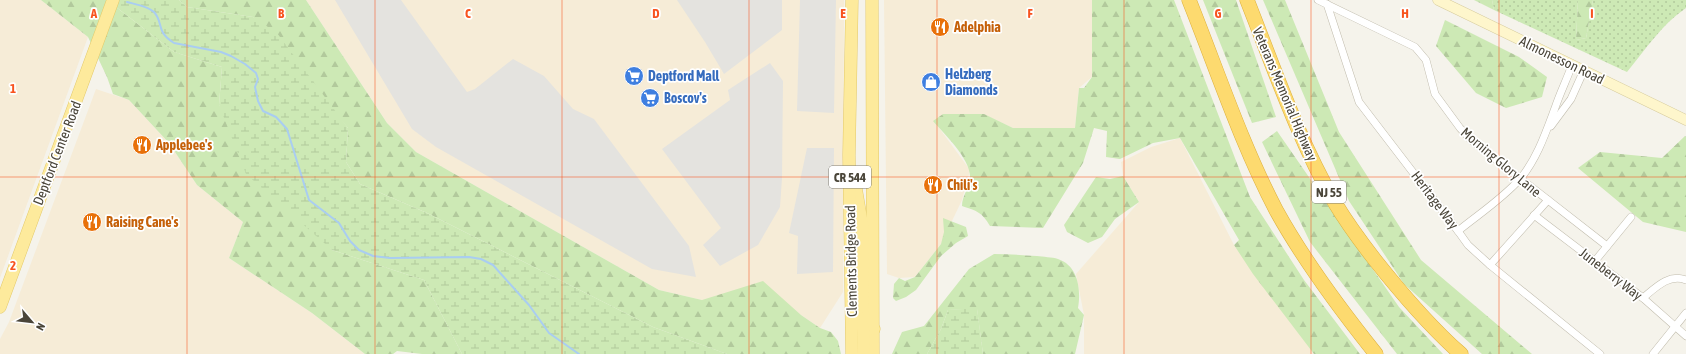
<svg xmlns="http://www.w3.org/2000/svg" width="1686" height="354" font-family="'Asap Condensed',sans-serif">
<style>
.commercial{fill:#f6ecd7}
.grass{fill:url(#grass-dots)}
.forest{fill:url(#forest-firs)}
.wetland{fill:url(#wetland-marsh)}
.parking{fill:#e4e3df}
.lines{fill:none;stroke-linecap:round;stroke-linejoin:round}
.stream{stroke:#a9cdf1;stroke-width:2}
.minor-casing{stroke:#c1bcad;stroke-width:8}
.secondary-casing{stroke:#d5ca9b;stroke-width:11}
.primary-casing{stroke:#e4ca6b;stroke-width:13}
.motorway-casing{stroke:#ddb03d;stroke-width:15}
.minor{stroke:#fff;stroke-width:7}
.secondary{stroke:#fef6cc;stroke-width:10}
.primary{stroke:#fdea9c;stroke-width:12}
.motorway{stroke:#fdda6f;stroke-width:14}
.grid{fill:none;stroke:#f8531f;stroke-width:1;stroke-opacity:0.55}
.labels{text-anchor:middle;stroke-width:3.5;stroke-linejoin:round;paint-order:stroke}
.shield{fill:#fff;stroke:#807d74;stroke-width:1}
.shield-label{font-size:13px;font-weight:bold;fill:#4a4539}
.food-label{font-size:14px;font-weight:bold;fill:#c56008;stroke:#fff;text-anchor:start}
.street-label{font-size:14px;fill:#4a4539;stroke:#fff}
.shop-label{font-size:14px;font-weight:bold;fill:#366cbe;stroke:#fff;text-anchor:start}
.grid-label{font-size:13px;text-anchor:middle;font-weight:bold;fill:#f8531f;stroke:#fff;stroke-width:3.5;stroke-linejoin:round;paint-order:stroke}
</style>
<defs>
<pattern id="grass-dots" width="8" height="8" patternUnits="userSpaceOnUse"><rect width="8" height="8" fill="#cde9b5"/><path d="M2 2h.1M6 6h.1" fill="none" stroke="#b2c99c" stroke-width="1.8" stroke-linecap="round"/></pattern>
<pattern id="forest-firs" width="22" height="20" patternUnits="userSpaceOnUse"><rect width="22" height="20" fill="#cde9b5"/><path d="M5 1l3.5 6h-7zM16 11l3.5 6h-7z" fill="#b2c99c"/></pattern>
<pattern id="wetland-marsh" width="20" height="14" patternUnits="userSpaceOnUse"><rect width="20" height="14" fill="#cde9b5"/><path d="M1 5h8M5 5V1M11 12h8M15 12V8" fill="none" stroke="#b2c99c"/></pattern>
</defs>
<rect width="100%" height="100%" fill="#f5f3eb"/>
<g class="commercial">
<path d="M0,0h41l47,37 -88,241z"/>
<path d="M306,0h538l-1,292 -23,36 -19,-13 -99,-15 -43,-10 -243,-138 -29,-29z"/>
<path d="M884,0h208v77l-13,11 -4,40h-62l-30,-14 -49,7 36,49 -8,30 -21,44 -26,33 -16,1 -12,-4z"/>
<path d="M96,89l33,11 40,43 28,42 46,37 -14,36 83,55 53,41h-365v-15l9,-17z"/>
<path d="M1180,138l54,107 81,109h-231v-39l-8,-41 63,-72 -16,-26 -2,-14 30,-15z"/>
</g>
<path class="grass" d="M1492,0h86l-2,40 10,-2 7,-38h93v8c-24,16 -40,41 -59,64l-133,-62z"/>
<g class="forest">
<path d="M41,0h66l67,52 48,15 -3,38 113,145 92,30 38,74h-40l-25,-3 -4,3h-28l-53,-41 -83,-55 14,-36 -46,-37 -28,-42 -40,-43 -16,-6 -6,-17 -19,-40z"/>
<path d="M179,0h127l81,123 29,29 243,138 43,10 61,-19 38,34 19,13 11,4 7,9 3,13h-114l-74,-27 -226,-114 -67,-29 -14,-22 2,-34 -95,-111 -66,-10z"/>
<path d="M1092,0h82l76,197 54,83 56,74h-46l-61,-80 -19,-29 5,-5 -59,-102 -27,5 -33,16 -14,-2 1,-26 -13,-3 -11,35 -40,65 -53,-2c-8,-14 -13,-15 -28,-20 0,-10 7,-18 8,-27 2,-19 -25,-44 -37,-58l10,-7h41l29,14h62l4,-40h5l8,-11z"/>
<path d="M1203,0h33l40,117 -24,6z"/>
<path d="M1263,0h22l54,132 82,128 111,94h-50l-78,-70 -55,-83z"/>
<path d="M1474,0h18l2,10z"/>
<path d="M1578,0h15l-7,38 -10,2z"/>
<path d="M1445,20l74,37 28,20 -5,20 -36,11 -30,-15 -40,-47z"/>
<path d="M1277,131l122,176 44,47h-46l-87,-112 -48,-100z"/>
<path d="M1685,136l1,1v95l-43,-10 -65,-54 22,-16 62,6z"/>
<path d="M1123,176l16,26 -24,17 -13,18 -14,6 -21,-11 -3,-7 32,-48 14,2z"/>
<path d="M943,218l23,9 2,9 -12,7 -15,13 -25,34 -10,7 -10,4 -3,-3 1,-14 5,-6 6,3 10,-4 26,-33 3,-12z"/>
<path d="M994,254c14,0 28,1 43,2 6,1 15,1 21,3 21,7 23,32 20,49l6,7 -9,39h-92l-6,-45 -29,1 -7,19 -14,25h-35l10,-22 22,-6 45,-57z"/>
</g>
<g class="wetland">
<path d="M107,0h72l8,7 66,10 24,16 71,95 -2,34 14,22 67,29 226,114 74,27h-265l-38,-74 -92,-30 -86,-76 -27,-69 3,-38 -48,-15z"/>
<path d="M977,308l6,46h-56l14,-25 7,-19z"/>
</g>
<g class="parking">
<path d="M335,0h66l66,92 8,-3 38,-30 31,17 29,33 21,10 95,127 7,31 -44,-8 -216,-122 -24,-18z"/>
<path d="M677,0h105v30l-58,44 -19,-32z"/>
<path d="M800,0h36l-2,113 -37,-2z"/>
<path d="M770,63l13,18 -1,97 -2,29 -22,38 -38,21 -17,-21 18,-17 -59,-79 68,-49 -2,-10z"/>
<path d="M807,148h27l-1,124 -36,2 1,-38 -9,-3z"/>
</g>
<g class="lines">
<path class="stream" d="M127,2c7,2 21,4 27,10 10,11 1,19 20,31l47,9 10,4 14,8 11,9 2,6 -3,8 3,14 5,10 13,6 11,12 22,71 30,23 11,18 9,9 14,6 17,2 79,-1 12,2 12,6 36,40 20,28 30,21"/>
<defs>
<g id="minor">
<path d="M1318,0l97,47 11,13 9,34 25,34 11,12 136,106"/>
<path d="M1327,4l32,98 99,129 10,14 22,20 110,89"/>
<path d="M1551,126l20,-27 13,-29"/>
<path d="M1534,215l109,83 43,38"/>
<path d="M1458,231c21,-17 44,-32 62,-52 17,-20 26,-47 35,-71 5,-15 12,-29 17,-43"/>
<path d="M1595,261l36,-44"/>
<path d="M1490,265l58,-65"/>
<path d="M1643,298c12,-10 26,-25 43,-18"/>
<path d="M1653,354l33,-41"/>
</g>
<path id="secondary" d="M1438,0l248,120"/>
<g id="primary">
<path d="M872,0l1,354"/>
<path d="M856,189l7,41 -1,82 2,6 10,11"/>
<path d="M0,307l113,-307"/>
<path d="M857,315l6,13 1,26"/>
<path d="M852,354l-3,-199 3,-155"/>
</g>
<g id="motorway">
<path d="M1189,0c28,70 52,143 87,210 28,51 64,99 100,144"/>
<path d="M1247,0c27,68 51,139 88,203 12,20 26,39 40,57 27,34 54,66 86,94"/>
</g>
</defs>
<use href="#minor" class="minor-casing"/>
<use href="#secondary" class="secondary-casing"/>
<use href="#primary" class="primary-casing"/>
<use href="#motorway" class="motorway-casing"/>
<use href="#minor" class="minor"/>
<use href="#secondary" class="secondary"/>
<use href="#primary" class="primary"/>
<use href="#motorway" class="motorway"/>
</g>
<path class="grid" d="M187,0v354M375,0v354M562,0v354M749,0v354M937,0v354M1124,0v354M1311,0v354M1499,0v354M0,177h1686"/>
<defs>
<symbol id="restaurant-disc" viewBox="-11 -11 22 22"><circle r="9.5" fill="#e8710a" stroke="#fff"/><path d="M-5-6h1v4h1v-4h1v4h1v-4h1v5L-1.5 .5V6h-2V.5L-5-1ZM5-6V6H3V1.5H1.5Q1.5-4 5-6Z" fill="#fff"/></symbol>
<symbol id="supermarket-disc" viewBox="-11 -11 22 22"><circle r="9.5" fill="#3f7fe0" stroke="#fff"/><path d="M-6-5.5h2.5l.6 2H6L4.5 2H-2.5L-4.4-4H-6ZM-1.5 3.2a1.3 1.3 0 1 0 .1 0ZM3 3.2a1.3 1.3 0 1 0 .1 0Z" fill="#fff"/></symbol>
<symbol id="shop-disc" viewBox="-11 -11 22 22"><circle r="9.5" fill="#3f7fe0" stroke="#fff"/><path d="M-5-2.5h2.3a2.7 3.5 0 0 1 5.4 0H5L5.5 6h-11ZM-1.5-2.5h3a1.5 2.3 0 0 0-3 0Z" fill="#fff"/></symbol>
</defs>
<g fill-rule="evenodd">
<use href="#restaurant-disc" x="929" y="16" width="22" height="22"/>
<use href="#supermarket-disc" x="623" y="65" width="22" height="22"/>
<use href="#shop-disc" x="920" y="71" width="22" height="22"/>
<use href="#supermarket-disc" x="639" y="87" width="22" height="22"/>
<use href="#restaurant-disc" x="131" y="134" width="22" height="22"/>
<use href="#restaurant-disc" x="922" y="174" width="22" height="22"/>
<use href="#restaurant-disc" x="81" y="211" width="22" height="22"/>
</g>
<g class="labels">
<g class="shield">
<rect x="829" y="166" width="42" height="22" rx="3"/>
<rect x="1312" y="181" width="34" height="22" rx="3"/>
</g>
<g class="shield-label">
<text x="850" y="182">CR 544</text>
<text x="1329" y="197">NJ 55</text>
</g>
<g class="food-label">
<text x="954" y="32">Adelphia</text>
<text x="156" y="150">Applebee's</text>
<text x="947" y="190">Chili's</text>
<text x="106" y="227">Raising Cane's</text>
</g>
<g class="street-label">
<text transform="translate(1562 60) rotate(26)" y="5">Almonesson Road</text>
<text transform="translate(1285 94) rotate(67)" y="5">Veterans Memorial Highway</text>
<text transform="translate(57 153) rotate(-69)" y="5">Deptford Center Road</text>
<text transform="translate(1501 162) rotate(40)" y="5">Morning Glory Lane</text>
<text transform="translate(1435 200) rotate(53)" y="5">Heritage Way</text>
<text transform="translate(851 261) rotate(-91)" y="5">Clements Bridge Road</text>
<text transform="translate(1611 274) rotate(38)" y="5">Juneberry Way</text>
</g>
<g class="shop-label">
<text x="945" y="79">Helzberg<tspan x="945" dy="16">Diamonds</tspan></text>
<text x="648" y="81">Deptford Mall</text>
<text x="664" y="103">Boscov's</text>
</g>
</g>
<g class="grid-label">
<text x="94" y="18">A</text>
<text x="281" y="18">B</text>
<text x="468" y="18">C</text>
<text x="656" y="18">D</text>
<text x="843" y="18">E</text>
<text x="1030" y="18">F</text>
<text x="1218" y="18">G</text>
<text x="1405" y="18">H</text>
<text x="1592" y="18">I</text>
<text x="13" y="93">1</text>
<text x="13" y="270">2</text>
</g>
<g transform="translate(32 322) rotate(118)" stroke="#ffffff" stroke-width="3" paint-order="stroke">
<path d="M0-3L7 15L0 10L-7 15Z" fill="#4a4539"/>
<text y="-6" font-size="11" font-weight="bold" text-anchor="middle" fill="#4a4539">N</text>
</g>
</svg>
